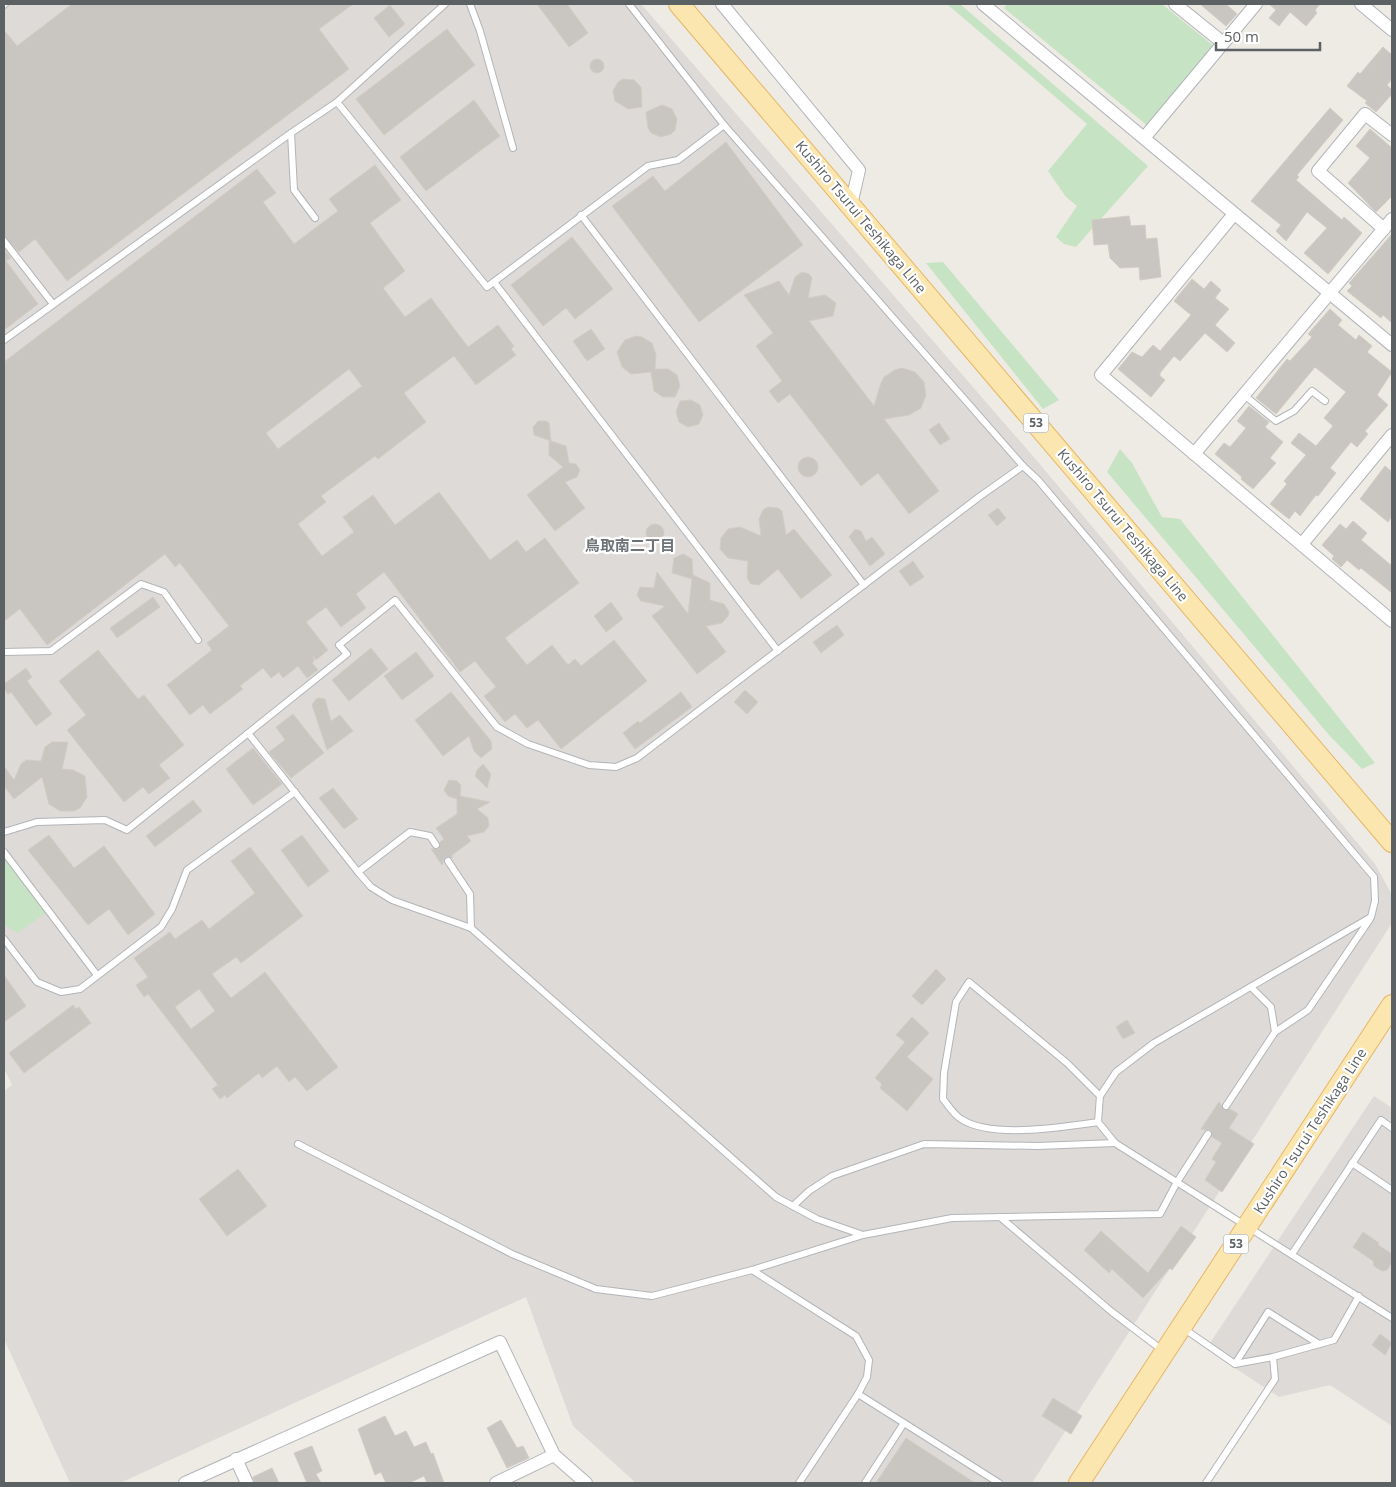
<svg xmlns="http://www.w3.org/2000/svg" width="1396" height="1487" font-family="'Open Sans','Noto Sans JP',sans-serif">
<style>
.industrial{fill:#dddad7}
.green{fill:#c6e4c3}
.building{fill:#c9c6c1;stroke:#d2ccc3;fill-rule:evenodd}
.lines{fill:none;stroke-linecap:round;stroke-linejoin:round}
.lane-casing{stroke:#b2b5b9;stroke-width:8}
.street-casing{stroke:#b2b5b9;stroke-width:14}
.primary-casing{stroke:#e8b663;stroke-width:22}
.lane{stroke:#fff;stroke-width:6}
.street{stroke:#fff;stroke-width:12}
.primary{stroke:#fae6ae;stroke-width:20}
.labels{text-anchor:middle;stroke-width:4.5;stroke-linejoin:round;paint-order:stroke}
.shield{fill:#fff;stroke:#8d9092;stroke-width:1}
.shield-label{font-size:12px;font-weight:bold;fill:#5c6164}
.street-label{font-size:14px;fill:#5c6164;stroke:#fff}
.neighbourhood-label{font-size:15px;font-weight:bold;fill:#6d7376;stroke:#fff}
</style>
<rect width="100%" height="100%" fill="#eeebe5"/>
<g class="industrial">
<path d="M4,4h637l397,458 337,402 17,31v28l-360,560h-396l-63,-57 -47,-129 -406,186h-50l-66,-144v-248l8,-6 -8,-17z"/>
<path d="M1374,1096l18,12v318l-62,-41 -51,12 -73,-48z"/>
</g>
<g class="green">
<path d="M947,4h13l188,162 -72,81 -12,-3 -8,-7 21,-31 -11,-9 -18,-26 39,-47z"/>
<path d="M1007,4h155l53,43 -66,80 -145,-119z"/>
<path d="M943,262l116,138 -16,9 -117,-146z"/>
<path d="M1120,449l12,14 30,54 18,2 195,244 -13,6 -33,-34 -222,-263z"/>
<path d="M4,856l42,57 -29,20 -13,-9z"/>
</g>
<g class="building">
<path d="M72,4h281l-34,25 30,40 -282,212 -32,-42 -16,13 -15,-16v-206l13,16z"/>
<path d="M537,4h30l21,29 -19,14z"/>
<path d="M1200,4h26l11,10 -11,12z"/>
<path d="M1269,4h51l-5,6 2,3 -11,13 -16,-14 -11,14 -10,-8 7,-8z"/>
<path d="M390,5l15,19 -16,13 -15,-19z"/>
<path d="M447,29l28,36 -91,70 -28,-36z"/>
<path d="M1383,47l9,8v24l-5,6 5,5v4l-16,18 -11,-9 2,-2 -20,-15 11,-14 2,2z"/>
<circle cx="597" cy="66" r="7"/>
<path d="M623,79l11,1 7,7 1,20 -14,2 -13,-8 -2,-10 5,-9z"/>
<path d="M474,100l26,36 -74,55 -26,-34z"/>
<path d="M662,105l10,4 5,10 -2,11 -4,4 -10,3 -10,-4 -3,-5 -2,-16z"/>
<path d="M1330,108l13,12 -46,55 2,2 -3,3 46,40 2,-3 18,16 -34,41 -24,-21 23,-25 -20,-16 -21,29 -10,-10 5,-6 -30,-24z"/>
<path d="M1370,129l22,19v48l-16,16 -28,-29 22,-25 -14,-12z"/>
<path d="M726,142l77,103 -104,77 -87,-116 41,-30 12,15z"/>
<path d="M375,165l26,35 -31,23 35,48 -22,17 22,29 26,-19 37,49 30,-22 16,21 -3,3 5,6 -40,30 -22,-29 -50,37 22,29 -48,37 -3,-3 -54,40 5,6 -28,22 24,32 32,-24 -11,-15 30,-22 22,30 44,-33 51,68 27,-20 9,12 19,-14 34,45 -74,55 22,27 25,-20 16,20 7,-6 6,7 33,-26 33,41 -86,68 -23,-29 -11,8 -12,-14 -10,8 -21,-26 12,-9 -21,-26 -15,11 -76,-100 -28,22 10,14 -25,19 -15,-20 -20,15 22,28 -12,10 -3,-4 1,5 -2,2 6,7 -11,8 -9,-12 -15,12 -4,-6 -8,6 -8,-10 -23,18 3,3 -33,25 -7,-9 -13,10 -23,-30 45,-35 -5,-7 22,-17 -49,-63 -5,4 -10,-13 -118,91 -27,-36 -16,12v-259l253,-193 19,24 -13,9 31,42 44,-33 -9,-12zM349,369l13,17 -84,63 -12,-16z"/>
<path d="M1129,216l2,10 14,-1 1,14 11,-1 4,39 -21,3 -1,-13 -19,1 -10,-10 -2,-14 -14,1 -2,-25z"/>
<path d="M1392,234v89l-9,-8 -2,3 -34,-27 5,-5 -3,-3z"/>
<path d="M572,237l41,52 -38,30 -9,-11 -23,18 -32,-41z"/>
<path d="M4,249l7,9 -5,3 32,43 -34,26z"/>
<path d="M802,272l7,2 3,4 -4,20 17,-3 11,8 -3,13 -24,5 65,85 7,-23 3,-6 11,-7 7,-2 13,4 9,10 2,13 -5,13 -12,7 -25,4 55,72 -30,23 -31,-41 -17,13 -71,-92 -12,9 -9,-12 13,-10 -26,-35 17,-13 -29,-38 35,-14 10,14 6,-18z"/>
<path d="M1192,279l12,10 7,-8 10,9 -6,8 14,11 -14,16 20,18 -8,9 -22,-19 -25,28 -6,-5 -14,17v3l5,4 -14,17 -33,-28 14,-17 10,5 11,-12 7,6 31,-36 -17,-14z"/>
<path d="M1330,309l12,11 -4,5 18,15 3,-5 13,11 -5,6 25,20 -15,23 11,10 -23,26 3,3 -11,13 -6,-5 -21,26 6,5 -18,23 -2,-1 -16,21 -5,-5 -6,8 -19,-15 17,-20 -3,-3 22,-26 -15,-12 8,-10 17,13 17,-20 -9,-8 22,-26 -31,-25 -39,47 -20,-16 31,-39 3,2 22,-24 -4,-3z"/>
<path d="M591,329l14,20 -18,12 -14,-20z"/>
<path d="M636,336l6,1 10,6 4,12 -1,14h13l9,6 3,11 -5,11h-12l-9,-6 -3,-19 -20,2 -9,-7 -5,-15 8,-12z"/>
<path d="M691,400l9,5 3,10 -4,9 -11,3 -9,-5 -3,-10 4,-11z"/>
<path d="M1249,406l20,16 -4,5 18,15 -13,16 6,5 -23,26 -12,-10 1,-2 -27,-23 9,-11 6,4 16,-19 -9,-7z"/>
<path d="M538,421h8l3,2 2,18 15,5 3,17 7,1 4,6 -3,7 -12,5 20,26 -30,23 -28,-36 36,-28 -14,-12v-15l2,1 -17,-6 -1,-8z"/>
<path d="M939,423l11,16 -10,6 -11,-15z"/>
<circle cx="808" cy="467" r="10"/>
<path d="M1385,466l7,6v44l-4,6 -28,-23z"/>
<path d="M768,507l10,1 4,3 4,24 8,-6 38,46 -31,24 -23,-30 -19,16 -8,-1 -4,-6 1,-17 -20,-3 -8,-9 1,-11 7,-9 12,-2 21,9 -2,-17 4,-9z"/>
<path d="M998,508l8,10 -9,8 -9,-11z"/>
<path d="M1353,521l14,12 -6,7 31,26v27l-31,-25 -2,2 -12,-10 -6,7 -9,-8 2,-3 -12,-11 18,-21 6,5z"/>
<circle cx="655" cy="533" r="9"/>
<path d="M855,529l6,2 5,10 6,-4 13,17 -15,12 -21,-29z"/>
<path d="M683,554l9,5 1,16 17,8v17l14,4 5,8 -1,4 -6,7 -16,3 20,26 -29,22 -45,-58 13,-10 -24,-5 -4,-6 3,-8 14,1 3,-16 31,42 4,-35 -20,-6 2,-15z"/>
<path d="M913,561l11,16 -14,9 -11,-15z"/>
<path d="M153,597l7,10 -43,31 -7,-10z"/>
<path d="M611,602l12,17 -17,13 -12,-16z"/>
<path d="M837,625l7,10 -23,18 -8,-11z"/>
<path d="M371,648l17,21 -39,32 -17,-21z"/>
<path d="M98,650l40,49 6,-4 40,50 -25,20 11,13 -21,16 -6,-7 -19,15 -57,-72 19,-15 -27,-34z"/>
<path d="M416,652l18,24 -32,24 -18,-24z"/>
<path d="M26,668l6,9 -5,4 25,33 -16,12 -25,-34 -3,2 -4,-6v-4z"/>
<path d="M745,690l13,12 -11,12 -13,-12z"/>
<path d="M451,692l40,49 1,8 -11,9 -7,-7 -5,-15 -26,20 -28,-36z"/>
<path d="M681,692l11,15 -57,42 -12,-16 15,-12 2,2z"/>
<path d="M319,698l6,1 6,22 9,-6 13,16 -26,19 -15,-45 4,-6z"/>
<path d="M293,714l31,39 -33,25 -22,-26 16,-12 -9,-13z"/>
<path d="M52,742h16l-6,27 11,1 12,6 2,21 -7,11 -6,3h-14l-11,-7 -7,-27 -28,22 -10,-13v-20l10,14 7,-16 5,-4 15,1 4,-14z"/>
<path d="M253,748l29,36 -29,21 -27,-36z"/>
<path d="M483,764l8,10 -4,14 -12,-12 2,-6z"/>
<path d="M449,780l8,1 4,4 -1,11 30,6 -13,7 11,9 1,8 -5,6 -17,4 4,5 -19,14v3l-7,-1 -3,8 -11,-16h8l1,-7 4,-3 -8,-11 21,-14v-15l-9,-3 -4,-6z"/>
<path d="M333,788l25,31 -14,10 -25,-31z"/>
<path d="M193,800l9,11 -47,36 -9,-11z"/>
<path d="M49,835l25,33 30,-22 51,68 -27,21 -19,-26 -21,16 -60,-75z"/>
<path d="M302,835l27,36 -21,16 -27,-37z"/>
<path d="M250,847l53,69 -62,47 -5,-6 -24,17 19,24 34,-26 73,95 -31,24 -12,-14 -6,5 -12,-16 -15,12 -3,-5 -32,25 -2,-3 -5,4 -8,-10 6,-4 -70,-91 -4,3 -8,-12 12,-8 -14,-19 36,-26 5,7 27,-19 7,9 46,-36 -24,-32zM199,989l16,22 -24,18 -16,-22z"/>
<path d="M936,969l10,10 -24,26 -10,-9z"/>
<path d="M4,975l22,31 -22,16z"/>
<path d="M73,1005l3,4 3,-2 12,16 -67,50 -15,-20z"/>
<path d="M912,1017l17,16 -22,24 26,22 -26,32 -27,-23 2,-4 -7,-6 30,-36 -9,-7z"/>
<path d="M1127,1020l8,13 -12,6 -7,-12z"/>
<path d="M1219,1102l5,8 6,-1 8,5 -9,14 25,16 -32,48 -17,-12 11,-18 -4,-3 10,-16 -10,-6 -1,-7 -10,-1z"/>
<path d="M238,1169l29,37 -40,30 -28,-37z"/>
<path d="M1181,1226l15,11 -24,33 -2,-2 -27,30 -31,-29 -3,4 -25,-23 17,-19 47,42z"/>
<path d="M1363,1232l16,11 -1,2 14,9v8l-5,8 -5,1 -8,-5 -1,-5 -20,-14z"/>
<path d="M1380,1334l12,9 -7,12 -13,-10z"/>
<path d="M1053,1398l29,18 -11,18 -29,-18z"/>
<path d="M385,1416l10,20 11,-5 8,16 12,-5 5,12 2,-1 11,30h-17l-3,-7 -15,7h-23l-5,-11 -6,3 -17,-46z"/>
<path d="M501,1420l16,28 6,-2 6,12 -22,10 -20,-40z"/>
<path d="M906,1438l69,45h-99z"/>
<path d="M312,1446l10,25 -6,3 5,9h-14l-13,-30z"/>
<path d="M272,1468l7,15h-24l-2,-6z"/>
</g>
<g class="lines">
<defs>
<g id="lane">
<path d="M470,4l10,27 33,117"/>
<path d="M4,5l1,-1"/>
<path d="M337,102l150,185 161,-121 30,-6 46,-35 -95,-121"/>
<path d="M724,125l299,341 15,14 336,397 1,24 -4,16 -217,126 -38,29 -16,24 -2,26 17,21 277,175"/>
<path d="M581,215l283,370"/>
<path d="M315,218l-21,-28 -3,-57 46,-31 108,-98"/>
<path d="M4,241l49,63"/>
<path d="M494,282l284,369"/>
<path d="M4,340l287,-207"/>
<path d="M1244,395l32,26 18,-10 18,-20 13,10"/>
<path d="M4,652l47,-1 90,-67 23,8 34,48"/>
<path d="M248,733l110,139"/>
<path d="M4,832l33,-10 68,-2 22,10 220,-176 -8,-9 56,-45 102,127 31,17 61,21 27,2 21,-9 342,-261 44,-31"/>
<path d="M436,845l-6,-9 -20,-4 -52,40 13,15 21,13 79,28 305,269 41,22 46,16"/>
<path d="M4,852l93,123"/>
<path d="M448,861l22,33 1,34"/>
<path d="M4,939l33,43 24,10 19,-3 81,-62 11,-18 15,-39 108,-78"/>
<path d="M1251,987l20,20 4,25"/>
<path d="M1226,1106l49,-74 33,-22 62,-91"/>
<path d="M1098,1122c-35,5 -107,17 -137,-3 -7,-4 -13,-14 -18,-20l1,-26 12,-71 13,-20 98,81 33,33"/>
<path d="M298,1144l214,110 84,35 56,7 100,-26 111,-35 89,-17 208,-4 17,-32 31,-48"/>
<path d="M1352,1163l40,27"/>
<path d="M793,1206l16,-15 23,-15 92,-32 114,2 77,-3"/>
<path d="M1000,1217l112,95 50,38"/>
<path d="M1292,1254l89,-134 11,8"/>
<path d="M752,1270l104,66 13,24 -2,17 -9,17 -59,89"/>
<path d="M1183,1328l52,36 38,-7 61,-17 25,-44"/>
<path d="M1235,1364l33,-52 51,32"/>
<path d="M858,1394l46,29"/>
<path d="M865,1483l39,-60 95,60"/>
<path d="M1206,1483l69,-104 -2,-22"/>
</g>
<g id="street">
<path d="M722,4l137,166 -8,35"/>
<path d="M983,4l409,341"/>
<path d="M1175,4l47,38"/>
<path d="M1361,4l31,26"/>
<path d="M1144,138l112,-134"/>
<path d="M1234,214l-133,161 291,246"/>
<path d="M1384,229l-66,-58 47,-57 27,21"/>
<path d="M1194,454l198,-235"/>
<path d="M1302,544l90,-109"/>
<path d="M236,1459l11,24"/>
<path d="M185,1483l315,-141 54,113 32,28"/>
<path d="M496,1483l58,-28"/>
</g>
<g id="primary">
<path d="M679,4l713,838"/>
<path d="M1079,1483l313,-478"/>
</g>
</defs>
<use href="#lane" class="lane-casing"/>
<use href="#street" class="street-casing"/>
<use href="#primary" class="primary-casing"/>
<use href="#lane" class="lane"/>
<use href="#street" class="street"/>
<use href="#primary" class="primary"/>
</g>
<g class="labels">
<g class="shield">
<rect x="1023.5" y="413.5" width="25" height="19" rx="4"/>
<rect x="1223.5" y="1234.5" width="25" height="19" rx="4"/>
</g>
<g class="shield-label">
<text x="1036" y="427">53</text>
<text x="1236" y="1248">53</text>
</g>
<g class="street-label">
<text transform="translate(861 217) rotate(50)" y="5">Kushiro Tsurui Teshikaga Line</text>
<text transform="translate(1123 525) rotate(50)" y="5">Kushiro Tsurui Teshikaga Line</text>
<text transform="translate(1310 1131) rotate(-57)" y="5">Kushiro Tsurui Teshikaga Line</text>
</g>
<g class="neighbourhood-label">
<text x="630" y="551">鳥取南二丁目</text>
</g>
</g>
<rect width="1396" height="1487" fill="none" stroke="#5c6164" stroke-width="10"/>
<path d="M1216 42v8h104v-8" fill="none" stroke="#5c6164" stroke-width="2.5"/>
<text x="1224" y="42" font-size="15" fill="#5c6164" stroke="#ffffff" stroke-width="4" paint-order="stroke">50 m</text>
</svg>
